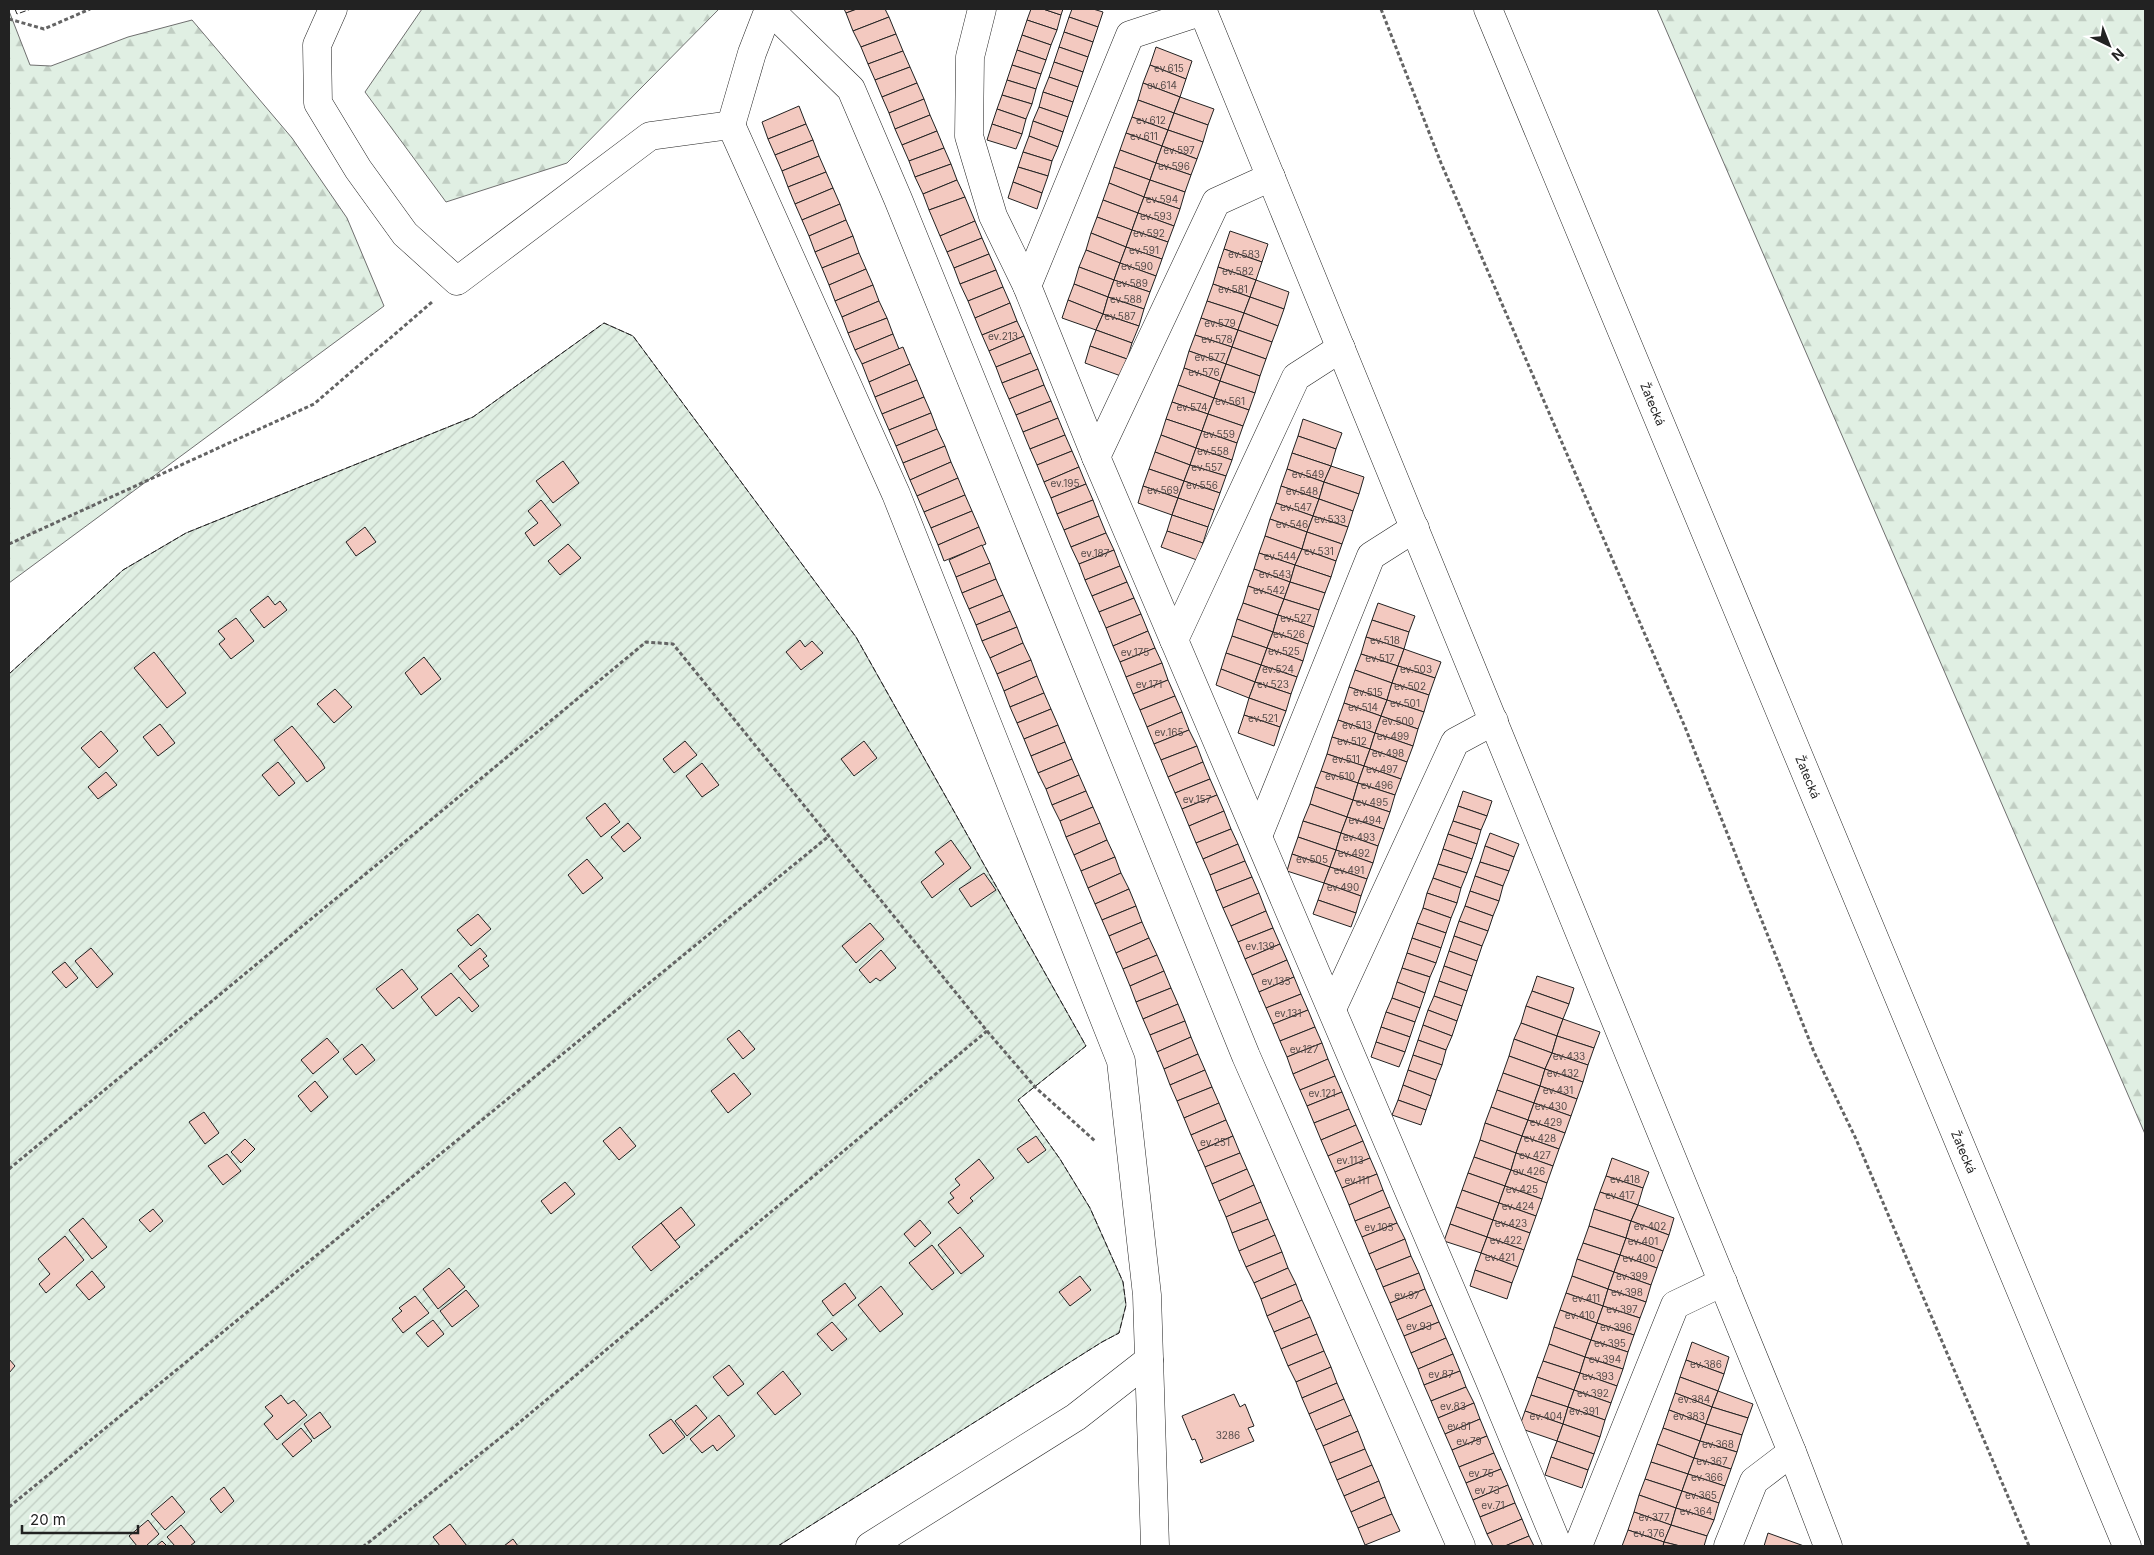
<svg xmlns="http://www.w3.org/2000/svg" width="2154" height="1555" font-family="Inter,sans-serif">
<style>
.forest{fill:url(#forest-firs);stroke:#6f6f6f}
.garden{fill:url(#garden-furrows);stroke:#6f6f6f}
.building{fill:#f3c9c0;stroke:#222}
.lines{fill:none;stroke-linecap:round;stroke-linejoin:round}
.minor-casing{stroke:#222;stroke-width:29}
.path{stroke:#646464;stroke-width:3;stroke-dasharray:4 2.5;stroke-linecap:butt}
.minor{stroke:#fff;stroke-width:28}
.fence{stroke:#222;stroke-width:1;stroke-dasharray:6 2.5;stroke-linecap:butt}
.labels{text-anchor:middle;stroke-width:4;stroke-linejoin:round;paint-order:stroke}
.number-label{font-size:10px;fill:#564c4a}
.street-label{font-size:12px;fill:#222;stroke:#fff}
</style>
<defs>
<pattern id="forest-firs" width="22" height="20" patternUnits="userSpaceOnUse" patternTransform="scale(1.25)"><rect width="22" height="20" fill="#e0efe3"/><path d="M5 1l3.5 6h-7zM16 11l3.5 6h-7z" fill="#c0cdc2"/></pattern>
<pattern id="garden-furrows" width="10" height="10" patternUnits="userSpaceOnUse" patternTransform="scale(1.25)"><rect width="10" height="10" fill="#e0efe3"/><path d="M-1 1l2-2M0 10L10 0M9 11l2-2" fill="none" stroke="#c0cdc2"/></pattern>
</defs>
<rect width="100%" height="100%" fill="#fff"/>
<g class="forest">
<path d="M422,9h297l-152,154 -121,39 -81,-110z"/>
<path d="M1657,9h488v1125z"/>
<path d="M9,11l21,54 21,1 77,-29 64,-17 100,118 55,80 37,88 -375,277z"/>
</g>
<path class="garden" d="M604,323l29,13 223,301 230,409 -68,54 42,59 30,49 33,74 3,23 -7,28 -17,9 -324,204h-769v-872l114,-104 63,-37 287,-116z"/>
<g class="building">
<path d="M844,9h13l-11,4z"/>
<path d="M857,9h28l4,8 -36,14 -7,-18z"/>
<path d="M1031,9h12l18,6 -4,15 -30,-10z"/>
<path d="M1043,9h20l-2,6z"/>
<path d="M1072,9h21l10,3 -5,15 -29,-10z"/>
<path d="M889,17l7,17 -35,13 -8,-16z"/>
<path d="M1069,17l29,10 -5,15 -29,-10z"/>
<path d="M1027,20l30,10 -6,15 -29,-10z"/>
<path d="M1064,32l29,10 -5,15 -29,-10z"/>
<path d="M896,34l7,17 -35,13 -7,-17z"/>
<path d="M1022,35l29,10 -5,15 -29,-10z"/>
<path d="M1059,47l29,10 -5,15 -29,-10z"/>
<path d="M1156,47l36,14 -6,18 -36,-14z"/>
<path d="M1017,50l29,10 -5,14 -29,-9z"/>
<path d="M903,51l7,16 -35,13 -7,-16z"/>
<path d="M1054,62l29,10 -5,15 -29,-10z"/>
<path d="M1012,65l29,9 -5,15 -29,-9z"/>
<path d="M1150,65l36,14 -6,18 -37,-14z"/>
<path d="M910,67l7,16 -35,14 -7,-17z"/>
<path d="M1049,77l29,10 -5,15 -30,-10z"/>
<path d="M1007,80l29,9 -4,15 -30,-9z"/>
<path d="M917,83l7,16 -35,14 -7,-16z"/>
<path d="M1143,83l37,14 -6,16 -36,-13z"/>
<path d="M1043,92l30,10 -5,15 -29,-10z"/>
<path d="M1002,95l30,9 -6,15 -29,-10z"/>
<path d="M1180,97l34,12 -6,16 -34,-12z"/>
<path d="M924,99l6,16 -35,14 -6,-16z"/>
<path d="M1138,100l36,13 -6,17 -36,-13z"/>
<path d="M799,106l7,18 -38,15 -6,-17z"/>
<path d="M1039,107l29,10 -5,15 -30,-11z"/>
<path d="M997,109l29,10 -4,15 -30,-10z"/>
<path d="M1174,113l34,12 -5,17 -35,-12z"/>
<path d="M930,115l7,16 -35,14 -7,-16z"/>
<path d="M1132,117l36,13 -6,16 -36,-13z"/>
<path d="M1033,121l30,11 -5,15 -29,-11z"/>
<path d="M806,124l7,16 -38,15 -7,-16z"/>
<path d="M992,124l30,10 -6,15 -29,-9z"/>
<path d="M1168,130l35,12 -6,17 -35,-13z"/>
<path d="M937,131l7,17 -35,13 -7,-16z"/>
<path d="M1126,133l36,13 -6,17 -36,-13z"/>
<path d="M1029,136l29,11 -6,14 -29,-9z"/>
<path d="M813,140l6,16 -37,15 -7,-16z"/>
<path d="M1162,146l35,13 -6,16 -35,-12z"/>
<path d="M944,148l7,16 -36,13 -6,-16z"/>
<path d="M1120,150l36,13 -6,17 -36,-13z"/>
<path d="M1023,152l29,9 -4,15 -30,-9z"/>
<path d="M819,156l7,16 -38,15 -6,-16z"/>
<path d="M1156,163l35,12 -6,17 -35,-12z"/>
<path d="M951,164l6,16 -34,14 -8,-17z"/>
<path d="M1018,167l30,9 -6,17 -29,-11z"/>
<path d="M1114,167l36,13 -6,17 -35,-14z"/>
<path d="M826,172l7,16 -38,16 -7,-17z"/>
<path d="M957,180l8,17 -36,13 -6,-16z"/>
<path d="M1150,180l35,12 -5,17 -36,-12z"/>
<path d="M1013,182l29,11 -5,16 -29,-11z"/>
<path d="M1109,183l35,14 -6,16 -35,-13z"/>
<path d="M833,188l7,16 -38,16 -7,-16z"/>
<path d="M965,197l10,24 -35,15 -11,-26z"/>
<path d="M1144,197l36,12 -6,17 -36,-13z"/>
<path d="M1103,200l35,13 -6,17 -35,-13z"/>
<path d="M840,204l6,16 -37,16 -7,-16z"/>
<path d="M1138,213l36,13 -6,16 -36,-12z"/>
<path d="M1097,217l35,13 -6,17 -35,-14z"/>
<path d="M846,220l7,16 -38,16 -6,-16z"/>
<path d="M975,221l7,17 -35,14 -7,-16z"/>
<path d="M1132,230l36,12 -6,17 -36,-12z"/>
<path d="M1230,231l38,13 -6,18 -38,-13z"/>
<path d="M1091,233l35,14 -6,16 -34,-13z"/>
<path d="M853,236l6,17 -37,15 -7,-16z"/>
<path d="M982,238l7,16 -35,14 -7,-16z"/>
<path d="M1126,247l36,12 -6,17 -36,-13z"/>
<path d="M1224,249l38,13 -6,18 -38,-13z"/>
<path d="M1086,250l34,13 -6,17 -35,-13z"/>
<path d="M859,253l7,16 -37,16 -7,-17z"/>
<path d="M989,254l7,16 -36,14 -6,-16z"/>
<path d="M1120,263l36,13 -6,16 -36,-12z"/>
<path d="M1079,267l35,13 -6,17 -34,-13z"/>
<path d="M1218,267l38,13 -6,17 -37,-13z"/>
<path d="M866,269l7,16 -38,16 -6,-16z"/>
<path d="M996,270l7,17 -35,14 -8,-17z"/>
<path d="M1114,280l36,12 -6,17 -36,-12z"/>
<path d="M1256,280l33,12 -5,17 -34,-12z"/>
<path d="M1074,284l34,13 -5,17 -35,-14z"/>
<path d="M1213,284l37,13 -6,16 -37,-12z"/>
<path d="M873,285l6,16 -37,16 -7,-16z"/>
<path d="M1003,287l7,16 -35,15 -7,-17z"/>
<path d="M1108,297l36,12 -5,17 -36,-12z"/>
<path d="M1250,297l34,12 -6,17 -34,-13z"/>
<path d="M1068,300l35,14 -7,16 -34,-12z"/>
<path d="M879,301l8,17 -39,15 -6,-16z"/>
<path d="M1207,301l37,12 -6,17 -37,-12z"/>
<path d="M1010,303l7,18 -35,14 -7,-17z"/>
<path d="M1244,313l34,13 -6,16 -34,-12z"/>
<path d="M1103,314l36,12 -7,17 -36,-13z"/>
<path d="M887,318l6,16 -38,16 -7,-17z"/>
<path d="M1201,318l37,12 -6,17 -37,-12z"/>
<path d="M1017,321l7,15 -35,15 -7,-16z"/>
<path d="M1096,330l36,13 -5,16 -37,-13z"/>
<path d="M1238,330l34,12 -6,17 -34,-12z"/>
<path d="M893,334l6,15 -37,15 -7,-14z"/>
<path d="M1195,335l37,12 -6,17 -37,-13z"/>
<path d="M1024,336l7,17 -35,14 -7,-16z"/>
<path d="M1090,346l37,13 -6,17 -36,-13z"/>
<path d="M903,347l7,17 -41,18 -7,-18z"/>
<path d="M1232,347l34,12 -6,17 -34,-12z"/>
<path d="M1189,351l37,13 -6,17 -36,-13z"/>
<path d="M1031,353l7,16 -36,14 -6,-16z"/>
<path d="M910,364l7,16 -42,17 -6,-15z"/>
<path d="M1226,364l34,12 -5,17 -35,-12z"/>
<path d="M1184,368l36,13 -6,17 -36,-13z"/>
<path d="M1038,369l6,16 -35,14 -7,-16z"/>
<path d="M917,380l7,17 -42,17 -7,-17z"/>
<path d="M1220,381l35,12 -6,17 -35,-12z"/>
<path d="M1044,385l7,16 -35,14 -7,-16z"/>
<path d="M1178,385l36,13 -6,16 -36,-12z"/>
<path d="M924,397l7,16 -42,17 -7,-16z"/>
<path d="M1214,398l35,12 -6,16 -35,-12z"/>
<path d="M1051,401l7,17 -35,14 -7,-17z"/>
<path d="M1172,402l36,12 -6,17 -36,-12z"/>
<path d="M931,413l6,16 -41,17 -7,-16z"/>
<path d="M1208,414l35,12 -6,17 -35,-12z"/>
<path d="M1058,418l7,17 -35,14 -7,-17z"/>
<path d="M1166,419l36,12 -6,17 -35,-13z"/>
<path d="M1303,419l39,14 -6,16 -38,-13z"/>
<path d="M937,429l8,17 -42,17 -7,-17z"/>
<path d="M1202,431l35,12 -5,17 -36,-12z"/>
<path d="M1065,435l7,16 -35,14 -7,-16z"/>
<path d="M1161,435l35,13 -6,17 -35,-13z"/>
<path d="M1298,436l38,13 -5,17 -39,-13z"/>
<path d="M945,446l6,16 -41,18 -7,-17z"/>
<path d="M1196,448l36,12 -6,16 -36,-11z"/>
<path d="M1072,451l7,16 -35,15 -7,-17z"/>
<path d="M1155,452l35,13 -6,16 -35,-12z"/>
<path d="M1292,453l39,13 -7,16 -37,-13z"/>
<path d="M563,461l16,22 -26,20 -17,-22z"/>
<path d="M951,462l7,16 -41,18 -7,-16z"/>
<path d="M1190,465l36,11 -6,17 -36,-12z"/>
<path d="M1331,466l33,11 -5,17 -35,-12z"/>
<path d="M1079,467l7,17 -35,14 -7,-16z"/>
<path d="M1149,469l35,12 -6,17 -35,-12z"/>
<path d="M1287,469l37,13 -5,17 -38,-13z"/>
<path d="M958,478l7,17 -41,17 -7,-16z"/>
<path d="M1184,481l36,12 -6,17 -36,-12z"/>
<path d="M1324,482l35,12 -6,17 -34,-12z"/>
<path d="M1086,484l7,16 -36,14 -6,-16z"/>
<path d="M1143,486l35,12 -6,17 -34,-12z"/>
<path d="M1281,486l38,13 -6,17 -37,-13z"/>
<path d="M965,495l7,16 -41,17 -7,-16z"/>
<path d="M1178,498l36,12 -6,17 -36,-12z"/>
<path d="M1319,499l34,12 -5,16 -35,-11z"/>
<path d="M541,500l20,25 -27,21 -9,-13 13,-10 -10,-12z"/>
<path d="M1093,500l6,16 -35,14 -7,-16z"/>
<path d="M1276,503l37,13 -6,16 -37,-13z"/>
<path d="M972,511l7,16 -41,18 -7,-17z"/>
<path d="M1172,515l36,12 -5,16 -36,-12z"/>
<path d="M1099,516l7,17 -35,14 -7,-17z"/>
<path d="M1313,516l35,11 -6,17 -35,-12z"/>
<path d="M1270,519l37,13 -5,17 -37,-13z"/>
<path d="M365,527l11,15 -20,14 -10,-14z"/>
<path d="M979,527l7,17 -42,17 -6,-16z"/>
<path d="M1167,531l36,12 -6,17 -36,-13z"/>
<path d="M1307,532l35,12 -6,17 -34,-12z"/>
<path d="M1106,533l8,17 -35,14 -8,-17z"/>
<path d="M1265,536l37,13 -7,16 -36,-12z"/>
<path d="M568,544l13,14 -21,17 -12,-14z"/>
<path d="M982,545l8,18 -34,14 -7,-17z"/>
<path d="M1302,549l34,12 -5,16 -36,-12z"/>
<path d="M1114,550l6,16 -35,14 -6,-16z"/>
<path d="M1259,553l36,12 -5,17 -36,-13z"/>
<path d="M990,563l6,16 -34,14 -6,-16z"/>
<path d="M1295,565l36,12 -6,16 -35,-11z"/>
<path d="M1120,566l7,16 -35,14 -7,-16z"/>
<path d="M1254,569l36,13 -6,17 -36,-13z"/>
<path d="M996,579l7,16 -34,14 -7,-16z"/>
<path d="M1127,582l7,16 -35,14 -7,-16z"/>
<path d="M1290,582l35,11 -6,17 -35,-11z"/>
<path d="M1248,586l36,13 -6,16 -35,-12z"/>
<path d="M1003,595l7,16 -34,14 -7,-16z"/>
<path d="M268,596l7,9 5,-4 7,9 -23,18 -14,-18z"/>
<path d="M1134,598l7,16 -35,14 -7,-16z"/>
<path d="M1284,599l35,11 -5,17 -36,-12z"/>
<path d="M1243,603l35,12 -5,17 -36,-13z"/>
<path d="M1378,603l37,13 -6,16 -37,-12z"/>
<path d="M1010,611l7,16 -35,14 -6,-16z"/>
<path d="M1141,614l7,17 -35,15 -7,-18z"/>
<path d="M1278,615l36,12 -6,17 -35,-12z"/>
<path d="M236,618l18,23 -23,18 -12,-15 6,-5 -7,-8z"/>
<path d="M1237,619l36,13 -6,16 -35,-12z"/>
<path d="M1372,620l37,12 -5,17 -38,-12z"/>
<path d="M1017,627l6,16 -33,15 -8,-17z"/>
<path d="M1148,631l7,17 -35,14 -7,-16z"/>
<path d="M1273,632l35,12 -5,17 -36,-13z"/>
<path d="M1232,636l35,12 -6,17 -35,-12z"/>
<path d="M1366,637l38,12 -6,17 -37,-12z"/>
<path d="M800,640l5,7 7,-6 11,12 -22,17 -15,-18z"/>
<path d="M1023,643l8,17 -34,14 -7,-16z"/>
<path d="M1155,648l7,15 -36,14 -6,-15z"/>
<path d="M1267,648l36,13 -6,16 -36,-12z"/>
<path d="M1404,649l37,13 -6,16 -37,-12z"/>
<path d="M154,652l32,41 -19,15 -33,-40z"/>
<path d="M1226,653l35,12 -6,17 -34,-13z"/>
<path d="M1361,654l37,12 -6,17 -37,-13z"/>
<path d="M424,657l17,22 -20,16 -16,-22z"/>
<path d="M1031,660l6,16 -33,15 -7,-17z"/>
<path d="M1162,663l6,17 -35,14 -7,-17z"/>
<path d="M1261,665l36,12 -6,17 -36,-12z"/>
<path d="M1398,666l37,12 -6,17 -37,-12z"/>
<path d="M1221,669l34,13 -6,16 -33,-13z"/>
<path d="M1355,670l37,13 -5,17 -38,-13z"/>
<path d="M1037,676l7,17 -34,14 -6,-16z"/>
<path d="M1168,680l7,16 -35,14 -7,-16z"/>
<path d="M1255,682l36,12 -5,17 -37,-13z"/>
<path d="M1392,683l37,12 -5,17 -37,-12z"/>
<path d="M1349,687l38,13 -6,16 -37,-13z"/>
<path d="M335,689l17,18 -18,16 -17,-19z"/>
<path d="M1044,693l7,16 -34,14 -7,-16z"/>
<path d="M1175,696l7,16 -35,15 -7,-17z"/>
<path d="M1249,698l37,13 -6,16 -36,-12z"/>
<path d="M1387,700l37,12 -6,17 -37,-13z"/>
<path d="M1344,703l37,13 -6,17 -37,-13z"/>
<path d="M1051,709l7,16 -34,14 -7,-16z"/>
<path d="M1182,712l7,18 -35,14 -7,-17z"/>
<path d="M1244,715l36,12 -6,19 -36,-13z"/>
<path d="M1381,716l37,13 -5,17 -38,-13z"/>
<path d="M1338,720l37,13 -5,16 -38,-12z"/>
<path d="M160,724l15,19 -17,13 -15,-19z"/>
<path d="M1058,725l7,17 -34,14 -7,-17z"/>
<path d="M292,726l29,35 4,7 -18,14 -33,-42z"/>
<path d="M1189,730l8,16 -36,14 -7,-16z"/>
<path d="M101,731l17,20 -19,17 -18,-20z"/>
<path d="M1375,733l38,13 -6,16 -37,-13z"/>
<path d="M1332,737l38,12 -6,17 -37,-12z"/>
<path d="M685,741l12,14 -23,18 -11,-14z"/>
<path d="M864,741l13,17 -23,18 -13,-17z"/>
<path d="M1065,742l7,17 -34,14 -7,-17z"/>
<path d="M1197,746l6,16 -35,15 -7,-17z"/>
<path d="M1370,749l37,13 -6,17 -37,-13z"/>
<path d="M1327,754l37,12 -6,17 -37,-12z"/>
<path d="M1072,759l7,16 -33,14 -8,-16z"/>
<path d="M278,762l17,21 -16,13 -17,-21z"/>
<path d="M1203,762l7,17 -35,14 -7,-16z"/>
<path d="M702,763l17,22 -17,12 -16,-21z"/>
<path d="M1364,766l37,13 -6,16 -37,-12z"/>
<path d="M1321,771l37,12 -5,17 -38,-13z"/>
<path d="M106,772l11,13 -19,14 -10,-12z"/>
<path d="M1079,775l7,16 -34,14 -6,-16z"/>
<path d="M1210,779l7,16 -35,14 -7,-16z"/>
<path d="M1358,783l37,12 -5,17 -37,-12z"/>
<path d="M1315,787l38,13 -6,17 -37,-13z"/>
<path d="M1086,791l7,16 -33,14 -8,-16z"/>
<path d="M1463,791l29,10 -5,15 -29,-10z"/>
<path d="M1217,795l7,16 -35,15 -7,-17z"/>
<path d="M1353,800l37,12 -6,17 -37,-12z"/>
<path d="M605,803l15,19 -19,15 -15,-19z"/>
<path d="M1310,804l37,13 -6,16 -38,-12z"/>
<path d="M1458,806l29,10 -6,14 -28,-9z"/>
<path d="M1093,807l7,16 -34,14 -6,-16z"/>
<path d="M1224,811l7,18 -35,14 -7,-17z"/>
<path d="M1347,817l37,12 -6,17 -37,-13z"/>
<path d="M1303,821l38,12 -5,17 -38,-13z"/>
<path d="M1453,821l28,9 -4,14 -29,-10z"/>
<path d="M628,823l13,15 -17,14 -13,-15z"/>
<path d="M1100,823l7,17 -33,15 -8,-18z"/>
<path d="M1231,829l7,15 -35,15 -7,-16z"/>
<path d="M1341,833l37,13 -5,17 -37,-13z"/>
<path d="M1490,833l29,11 -5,13 -29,-11z"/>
<path d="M1448,834l29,10 -5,15 -29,-10z"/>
<path d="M1298,837l38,13 -6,17 -38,-13z"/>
<path d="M951,840l20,28 -39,30 -11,-16 23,-18 -9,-12z"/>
<path d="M1107,840l8,17 -34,14 -7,-16z"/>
<path d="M1238,844l7,17 -35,14 -7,-16z"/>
<path d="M1485,846l29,11 -5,14 -29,-9z"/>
<path d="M1443,849l29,10 -5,14 -29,-9z"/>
<path d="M1336,850l37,13 -6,16 -37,-12z"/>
<path d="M1292,854l38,13 -6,16 -37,-12z"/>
<path d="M1115,857l6,16 -33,15 -7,-17z"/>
<path d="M587,859l16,19 -20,16 -15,-19z"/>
<path d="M1245,861l7,16 -36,14 -6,-16z"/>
<path d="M1480,862l29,9 -6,15 -28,-10z"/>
<path d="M1438,864l29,9 -6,15 -28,-10z"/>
<path d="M1330,867l37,12 -6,17 -37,-13z"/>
<path d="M984,873l12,17 -25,17 -12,-18z"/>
<path d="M1121,873l8,16 -34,15 -7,-16z"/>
<path d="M1475,876l28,10 -4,15 -29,-10z"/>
<path d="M1252,877l7,16 -36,15 -7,-17z"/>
<path d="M1433,878l28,10 -4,15 -30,-10z"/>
<path d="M1324,883l37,13 -5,17 -38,-13z"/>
<path d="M1129,889l7,17 -34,14 -7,-16z"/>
<path d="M1470,891l29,10 -6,15 -28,-10z"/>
<path d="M1259,893l7,18 -35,15 -8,-18z"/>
<path d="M1427,893l30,10 -6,15 -28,-10z"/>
<path d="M1318,900l38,13 -5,14 -38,-13z"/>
<path d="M1136,906l6,16 -33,14 -7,-16z"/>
<path d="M1465,906l28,10 -5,15 -29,-10z"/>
<path d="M1423,908l28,10 -5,15 -29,-10z"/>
<path d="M1266,911l7,17 -35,14 -7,-16z"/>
<path d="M478,914l13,15 -20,17 -14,-16z"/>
<path d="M1459,921l29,10 -6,15 -28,-10z"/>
<path d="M1142,922l7,16 -33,15 -7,-17z"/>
<path d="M870,923l14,16 -28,24 -14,-17z"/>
<path d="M1417,923l29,10 -5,15 -29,-10z"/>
<path d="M1273,928l7,16 -35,15 -7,-17z"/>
<path d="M1454,936l28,10 -5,15 -28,-10z"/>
<path d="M1149,938l8,17 -34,14 -7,-16z"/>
<path d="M1412,938l29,10 -5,15 -29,-10z"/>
<path d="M1280,944l7,16 -35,15 -7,-16z"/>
<path d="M91,948l22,26 -16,14 -22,-27z"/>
<path d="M480,948l7,8 -4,3 6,7 -19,14 -12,-14z"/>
<path d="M881,950l15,18 -16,13 -4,-3 -6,5 -11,-13z"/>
<path d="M1449,951l28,10 -5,15 -28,-10z"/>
<path d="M1407,953l29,10 -6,14 -28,-9z"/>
<path d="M1157,955l7,16 -34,15 -7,-17z"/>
<path d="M1287,960l7,17 -35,15 -7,-17z"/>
<path d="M65,962l13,16 -12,10 -14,-16z"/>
<path d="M1444,966l28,10 -5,15 -28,-10z"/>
<path d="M1402,968l28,9 -5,16 -28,-11z"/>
<path d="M402,969l16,20 -25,20 -17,-20z"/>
<path d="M1164,971l7,17 -35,14 -6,-16z"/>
<path d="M451,973l28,33 -7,6 -13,-15 -23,19 -15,-19z"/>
<path d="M1537,976l37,12 -5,16 -37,-13z"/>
<path d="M1294,977l7,17 -35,14 -7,-16z"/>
<path d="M1439,981l28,10 -5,15 -28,-10z"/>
<path d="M1397,982l28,11 -5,15 -28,-10z"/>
<path d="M1171,988l7,16 -35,15 -7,-17z"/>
<path d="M1532,991l37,13 -6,15 -37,-13z"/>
<path d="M1301,994l7,16 -35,14 -7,-16z"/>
<path d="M1434,996l28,10 -5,15 -29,-11z"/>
<path d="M1392,998l28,10 -5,14 -29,-10z"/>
<path d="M1178,1004l7,17 -35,14 -7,-16z"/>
<path d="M1526,1006l37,13 -6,17 -36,-13z"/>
<path d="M1308,1010l7,17 -35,14 -7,-17z"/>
<path d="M1428,1010l29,11 -5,15 -29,-11z"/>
<path d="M1386,1012l29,10 -5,15 -29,-10z"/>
<path d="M1563,1019l37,13 -6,16 -37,-12z"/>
<path d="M1185,1021l6,16 -34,15 -7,-17z"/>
<path d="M1521,1023l36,13 -5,17 -38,-14z"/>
<path d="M1423,1025l29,11 -6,14 -28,-10z"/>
<path d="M1315,1027l7,16 -35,14 -7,-16z"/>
<path d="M1381,1027l29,10 -5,15 -29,-10z"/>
<path d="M739,1030l16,19 -12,10 -16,-20z"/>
<path d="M1557,1036l37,12 -6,17 -36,-12z"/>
<path d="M1191,1037l7,17 -34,15 -7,-17z"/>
<path d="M327,1038l12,14 -26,22 -12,-14z"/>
<path d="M1514,1039l38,14 -7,16 -36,-13z"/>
<path d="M1418,1040l28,10 -4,15 -29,-10z"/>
<path d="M1376,1042l29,10 -6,15 -28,-10z"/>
<path d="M1322,1043l6,16 -35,15 -6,-17z"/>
<path d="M362,1044l13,16 -19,15 -13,-16z"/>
<path d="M1552,1053l36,12 -5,17 -38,-13z"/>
<path d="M1198,1054l7,16 -35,15 -6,-16z"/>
<path d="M1413,1055l29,10 -6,15 -28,-10z"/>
<path d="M1509,1056l36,13 -5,17 -37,-13z"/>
<path d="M1328,1059l7,17 -35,14 -7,-16z"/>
<path d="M1545,1069l38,13 -6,17 -37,-13z"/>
<path d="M1205,1070l7,17 -35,14 -7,-16z"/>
<path d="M1408,1070l28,10 -5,16 -28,-11z"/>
<path d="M734,1073l17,21 -23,19 -17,-22z"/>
<path d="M1503,1073l37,13 -6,17 -37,-13z"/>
<path d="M1335,1076l7,16 -35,14 -7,-16z"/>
<path d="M315,1081l13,16 -17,15 -13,-16z"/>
<path d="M1403,1085l28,11 -5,14 -28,-10z"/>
<path d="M1540,1086l37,13 -6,17 -37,-13z"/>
<path d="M1212,1087l7,16 -35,15 -7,-17z"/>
<path d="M1497,1090l37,13 -6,17 -37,-13z"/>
<path d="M1342,1092l7,17 -35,14 -7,-17z"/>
<path d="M1398,1100l28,10 -5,15 -29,-10z"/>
<path d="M1219,1103l7,17 -35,15 -7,-17z"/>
<path d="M1534,1103l37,13 -6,17 -37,-13z"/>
<path d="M1491,1107l37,13 -6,16 -37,-13z"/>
<path d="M1349,1109l7,16 -35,15 -7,-17z"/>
<path d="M204,1112l15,21 -14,11 -16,-22z"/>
<path d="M1226,1120l7,16 -35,15 -7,-16z"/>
<path d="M1528,1120l37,13 -6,16 -37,-13z"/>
<path d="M1485,1123l37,13 -6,17 -36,-13z"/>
<path d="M1356,1125l7,16 -35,15 -7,-16z"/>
<path d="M620,1127l16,19 -17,14 -16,-19z"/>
<path d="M1036,1136l10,14 -18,13 -11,-14z"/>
<path d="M1233,1136l7,17 -35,14 -7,-16z"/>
<path d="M1522,1136l37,13 -6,17 -37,-13z"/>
<path d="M245,1139l10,10 -14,14 -10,-11z"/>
<path d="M1480,1140l36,13 -5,17 -37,-13z"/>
<path d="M1363,1141l7,17 -35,14 -7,-16z"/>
<path d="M1240,1153l7,16 -35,15 -7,-17z"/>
<path d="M1516,1153l37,13 -6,17 -36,-13z"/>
<path d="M227,1154l14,17 -18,14 -15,-19z"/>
<path d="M1474,1157l37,13 -6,16 -37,-13z"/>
<path d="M1370,1158l7,16 -35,14 -7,-16z"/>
<path d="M1612,1158l37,14 -6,16 -37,-12z"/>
<path d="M979,1159l15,19 -24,20 3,3 -15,13 -10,-12 6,-4 -4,-5 10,-8 -5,-6z"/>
<path d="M1247,1169l7,16 -35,16 -7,-17z"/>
<path d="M1511,1170l36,13 -5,16 -37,-13z"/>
<path d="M1468,1173l37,13 -6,17 -37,-13z"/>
<path d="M1377,1174l6,16 -34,15 -7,-17z"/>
<path d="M1606,1176l37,12 -5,17 -38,-13z"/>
<path d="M565,1182l10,12 -24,20 -10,-13z"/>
<path d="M1254,1185l7,17 -35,15 -7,-16z"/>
<path d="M1505,1186l37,13 -6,17 -37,-13z"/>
<path d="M1383,1190l7,17 -35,14 -6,-16z"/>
<path d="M1462,1190l37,13 -6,17 -37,-13z"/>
<path d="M1600,1192l38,13 -7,16 -37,-12z"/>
<path d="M1261,1202l7,17 -36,14 -6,-16z"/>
<path d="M1499,1203l37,13 -6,17 -37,-13z"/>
<path d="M1638,1205l36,13 -5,17 -38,-14z"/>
<path d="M681,1207l14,18 -20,16 -14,-18z"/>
<path d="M1390,1207l7,16 -35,14 -7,-16z"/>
<path d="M1456,1207l37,13 -6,17 -37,-13z"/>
<path d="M153,1209l10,12 -13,11 -11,-12z"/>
<path d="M1594,1209l37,12 -5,17 -37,-12z"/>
<path d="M83,1218l24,29 -15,12 -23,-29z"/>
<path d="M1268,1219l7,16 -36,16 -7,-18z"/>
<path d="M920,1220l11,13 -16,14 -11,-13z"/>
<path d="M1493,1220l37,13 -6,17 -37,-13z"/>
<path d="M1631,1221l38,14 -6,16 -37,-13z"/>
<path d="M661,1223l19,24 -29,24 -19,-24z"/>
<path d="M1397,1223l8,16 -36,15 -7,-17z"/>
<path d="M1450,1224l37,13 -6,16 -37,-12z"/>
<path d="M1589,1226l37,12 -6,17 -37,-12z"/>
<path d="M960,1227l24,29 -23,18 -23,-29z"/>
<path d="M1275,1235l7,17 -36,15 -7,-16z"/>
<path d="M65,1236l19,24 -38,33 -7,-9 11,-10 -12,-15z"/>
<path d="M1487,1237l37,13 -6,17 -37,-14z"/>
<path d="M1626,1238l37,13 -6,17 -37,-13z"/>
<path d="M1405,1239l6,17 -35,14 -7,-16z"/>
<path d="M1583,1243l37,12 -6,17 -37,-13z"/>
<path d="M932,1245l22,28 -22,17 -23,-27z"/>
<path d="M1282,1252l6,16 -34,15 -8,-16z"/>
<path d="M1481,1253l37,14 -6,16 -37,-13z"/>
<path d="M1620,1255l37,13 -6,17 -37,-13z"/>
<path d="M1411,1256l8,17 -36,14 -7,-17z"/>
<path d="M1577,1259l37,13 -6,17 -36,-13z"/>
<path d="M449,1268l16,19 -27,22 -15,-20z"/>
<path d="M1288,1268l8,16 -35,15 -7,-16z"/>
<path d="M1475,1270l37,13 -5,16 -37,-13z"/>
<path d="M92,1271l13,16 -16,13 -13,-15z"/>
<path d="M1614,1272l37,13 -5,17 -38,-13z"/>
<path d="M1419,1273l6,16 -35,14 -7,-16z"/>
<path d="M1080,1276l11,14 -21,16 -11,-14z"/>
<path d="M1572,1276l36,13 -5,17 -37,-13z"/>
<path d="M845,1283l11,15 -23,18 -11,-15z"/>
<path d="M1296,1284l6,16 -35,16 -6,-17z"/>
<path d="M881,1286l22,28 -23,18 -22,-27z"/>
<path d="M1425,1289l7,16 -35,15 -7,-17z"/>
<path d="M1608,1289l38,13 -6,16 -37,-12z"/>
<path d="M466,1290l13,16 -27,21 -12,-16z"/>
<path d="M1566,1293l37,13 -6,17 -37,-13z"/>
<path d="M415,1296l14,17 -26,20 -11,-14 10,-8 -3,-3z"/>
<path d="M1302,1300l8,17 -36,15 -7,-16z"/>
<path d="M1432,1305l7,17 -35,14 -7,-16z"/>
<path d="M1603,1306l37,12 -6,17 -37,-12z"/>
<path d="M1560,1310l37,13 -6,17 -37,-13z"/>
<path d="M1310,1317l7,17 -36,15 -7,-17z"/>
<path d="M433,1320l11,14 -16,13 -12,-14z"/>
<path d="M832,1322l15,17 -15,12 -15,-17z"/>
<path d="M1439,1322l7,16 -35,15 -7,-17z"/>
<path d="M1597,1323l37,12 -6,17 -37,-12z"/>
<path d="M1554,1327l37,13 -6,17 -36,-13z"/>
<path d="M1317,1334l7,17 -36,15 -7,-17z"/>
<path d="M1446,1338l7,16 -35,15 -7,-16z"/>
<path d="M1591,1340l37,12 -5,17 -38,-12z"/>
<path d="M1692,1342l37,15 -5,17 -38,-14z"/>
<path d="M1549,1344l36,13 -5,16 -37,-12z"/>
<path d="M1324,1351l7,16 -35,15 -8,-16z"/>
<path d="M1453,1354l7,17 -36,14 -6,-16z"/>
<path d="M1585,1357l38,12 -6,17 -37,-13z"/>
<path d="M9,1359l6,7 -6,7z"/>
<path d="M1686,1360l38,14 -6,17 -38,-14z"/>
<path d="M1543,1361l37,12 -6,17 -37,-13z"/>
<path d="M729,1365l15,19 -16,12 -15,-19z"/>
<path d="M1331,1367l6,16 -35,15 -6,-16z"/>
<path d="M783,1371l18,23 -26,21 -18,-22z"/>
<path d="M1460,1371l6,16 -35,14 -7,-16z"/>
<path d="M1580,1373l37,13 -6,17 -37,-13z"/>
<path d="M1537,1377l37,13 -6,17 -37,-12z"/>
<path d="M1680,1377l38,14 -6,16 -37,-14z"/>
<path d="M1337,1383l7,16 -35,15 -7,-16z"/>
<path d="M1466,1387l8,16 -36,15 -7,-17z"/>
<path d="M1574,1390l37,13 -6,17 -37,-13z"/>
<path d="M1718,1391l35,13 -5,14 -36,-11z"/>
<path d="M1675,1393l37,14 -6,17 -37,-14z"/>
<path d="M1234,1394l6,13 5,-3 9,22 -6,2 6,13 -53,22 -1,-3 3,-1 -8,-20 -3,1 -10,-24z"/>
<path d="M281,1395l7,9 6,-4 13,15 -30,25 -13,-16 9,-8 -8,-9z"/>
<path d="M1531,1395l37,12 -5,17 -38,-13z"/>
<path d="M1344,1399l7,16 -35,15 -7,-16z"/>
<path d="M1474,1403l6,16 -35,15 -7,-16z"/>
<path d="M696,1405l11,13 -20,18 -12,-15z"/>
<path d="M1568,1407l37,13 -5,17 -37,-13z"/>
<path d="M1712,1407l36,11 -6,17 -36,-11z"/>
<path d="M1669,1410l37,14 -6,17 -37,-13z"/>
<path d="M1525,1411l38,13 -6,17 -38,-13z"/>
<path d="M320,1412l11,15 -17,12 -10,-15z"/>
<path d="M719,1415l16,21 -18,15 -4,-6 -11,8 -12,-14z"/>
<path d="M1351,1415l7,16 -35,15 -7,-16z"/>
<path d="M671,1419l14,18 -22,17 -14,-19z"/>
<path d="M1480,1419l7,17 -35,14 -7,-16z"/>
<path d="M1563,1424l37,13 -6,17 -37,-13z"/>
<path d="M1706,1424l36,11 -5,17 -37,-11z"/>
<path d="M301,1428l11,13 -19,16 -11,-13z"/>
<path d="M1663,1428l37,13 -6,17 -37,-14z"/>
<path d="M1358,1431l7,18 -35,14 -7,-17z"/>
<path d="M1487,1436l7,17 -35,14 -7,-17z"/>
<path d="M1557,1441l37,13 -6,16 -37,-13z"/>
<path d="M1700,1441l37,11 -6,17 -37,-11z"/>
<path d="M1657,1444l37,14 -6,16 -37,-12z"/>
<path d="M1365,1449l7,16 -35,15 -7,-17z"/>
<path d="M1494,1453l7,16 -35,14 -7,-16z"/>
<path d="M1551,1457l37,13 -6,18 -37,-13z"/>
<path d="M1694,1458l37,11 -6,17 -37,-12z"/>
<path d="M1651,1462l37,12 -6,17 -37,-12z"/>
<path d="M1372,1465l7,16 -35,15 -7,-16z"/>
<path d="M1501,1469l7,16 -35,15 -7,-17z"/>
<path d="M1688,1474l37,12 -6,17 -37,-12z"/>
<path d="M1645,1479l37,12 -6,17 -37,-13z"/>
<path d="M1379,1481l6,16 -34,15 -7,-16z"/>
<path d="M1508,1485l7,18 -35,14 -7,-17z"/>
<path d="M224,1487l10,14 -13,12 -11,-14z"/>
<path d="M1682,1491l37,12 -5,17 -38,-12z"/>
<path d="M1639,1495l37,13 -5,17 -37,-13z"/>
<path d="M172,1496l13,16 -20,18 -14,-16z"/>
<path d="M1385,1497l7,17 -34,14 -7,-16z"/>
<path d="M1515,1503l7,16 -35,15 -7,-17z"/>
<path d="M1676,1508l38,12 -7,16 -36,-11z"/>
<path d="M1634,1512l37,13 -7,17 -36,-12z"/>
<path d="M1392,1514l8,17 -35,14 -7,-17z"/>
<path d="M1522,1519l7,17 -24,10h-12l-6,-12z"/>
<path d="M148,1520l11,14 -13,12h-9l-8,-10z"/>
<path d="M450,1524l17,22h-27l-7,-9z"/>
<path d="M181,1525l14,17 -5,4h-15l-8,-9z"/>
<path d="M1671,1525l36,11 -3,10h-24l-16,-4z"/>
<path d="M1628,1530l36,12 -1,4h-41z"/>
<path d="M1768,1533l36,13h-40z"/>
<path d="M1529,1536l5,10h-29z"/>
<path d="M513,1539l5,7h-14z"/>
<path d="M162,1541l5,5h-11z"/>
<path d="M1664,1542l16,4h-17z"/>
</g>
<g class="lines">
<defs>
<g id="minor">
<path d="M333,9l-16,36 1,58 40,66 47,65 52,47 193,-145 81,-11 165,369 225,567 26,234 8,251"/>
<path d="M769,9l82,80 47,110 348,857 215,490"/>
<path d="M982,9l-12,48 -1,79 24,80 34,70 69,171 393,922 69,167"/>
<path d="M1202,9l590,1443 36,94"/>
<path id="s1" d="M1488,9l639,1537"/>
<path d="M731,125l21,-72 17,-44"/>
<path d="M1027,286l103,-251 73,-24"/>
<path d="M1096,457l120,-255 55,-25"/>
<path d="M1174,640l122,-263 45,-29"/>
<path d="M1258,836l113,-280 44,-28"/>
<path d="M1332,1009l123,-267 39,-21"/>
<path d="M870,1546l206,-129 73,-57"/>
<path d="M1578,1546l97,-241 48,-23"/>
<path d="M1728,1546l26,-65 38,-29"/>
</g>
</defs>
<use href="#minor" class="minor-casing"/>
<g class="path">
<path d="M1381,9l60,154 244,564 129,325 42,87 173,407"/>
<path d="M9,19l35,10 46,-20"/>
<path d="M9,544l305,-140 118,-102"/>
<path d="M987,1031l48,56 60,54"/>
<path d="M9,1169l637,-527 27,2 314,387 -473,396 -150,119"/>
<path d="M9,1507l820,-671"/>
</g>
<use href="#minor" class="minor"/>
<g class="fence">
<path d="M15,9l2,5 14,-5"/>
<path d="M9,674l114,-104 63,-37 287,-116 131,-94 29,13 223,301 230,409 -68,54 42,59 30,49 33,74 3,23 -7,28 -17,9 -324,204"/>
</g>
</g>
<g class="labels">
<g class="number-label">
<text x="1169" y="72">ev.615</text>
<text x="1162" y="89">ev.614</text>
<text x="1151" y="124">ev.612</text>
<text x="1144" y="140">ev.611</text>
<text x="1179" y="154">ev.597</text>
<text x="1174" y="170">ev.596</text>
<text x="1162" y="203">ev.594</text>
<text x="1156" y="220">ev.593</text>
<text x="1149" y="237">ev.592</text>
<text x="1144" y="254">ev.591</text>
<text x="1244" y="258">ev.583</text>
<text x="1137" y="270">ev.590</text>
<text x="1238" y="275">ev.582</text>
<text x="1132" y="287">ev.589</text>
<text x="1233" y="293">ev.581</text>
<text x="1126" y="303">ev.588</text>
<text x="1120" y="320">ev.587</text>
<text x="1220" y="327">ev.579</text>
<text x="1003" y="340">ev.213</text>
<text x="1217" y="343">ev.578</text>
<text x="1210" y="361">ev.577</text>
<text x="1204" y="376">ev.576</text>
<text x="1230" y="405">ev.561</text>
<text x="1192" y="411">ev.574</text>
<text x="1219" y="438">ev.559</text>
<text x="1213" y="455">ev.558</text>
<text x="1207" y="471">ev.557</text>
<text x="1308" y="478">ev.549</text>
<text x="1065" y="487">ev.195</text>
<text x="1202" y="489">ev.556</text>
<text x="1163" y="494">ev.569</text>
<text x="1302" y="495">ev.548</text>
<text x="1296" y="511">ev.547</text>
<text x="1330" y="523">ev.533</text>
<text x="1292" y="528">ev.546</text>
<text x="1319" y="555">ev.531</text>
<text x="1095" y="557">ev.187</text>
<text x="1280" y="560">ev.544</text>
<text x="1275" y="578">ev.543</text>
<text x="1269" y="594">ev.542</text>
<text x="1296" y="622">ev.527</text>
<text x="1289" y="638">ev.526</text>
<text x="1385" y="644">ev.518</text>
<text x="1284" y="655">ev.525</text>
<text x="1135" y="656">ev.175</text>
<text x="1380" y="662">ev.517</text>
<text x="1278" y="673">ev.524</text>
<text x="1416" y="673">ev.503</text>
<text x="1149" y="688">ev.171</text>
<text x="1273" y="688">ev.523</text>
<text x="1410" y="690">ev.502</text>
<text x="1368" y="696">ev.515</text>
<text x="1405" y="707">ev.501</text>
<text x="1363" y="711">ev.514</text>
<text x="1263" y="722">ev.521</text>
<text x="1398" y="725">ev.500</text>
<text x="1357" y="729">ev.513</text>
<text x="1169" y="736">ev.165</text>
<text x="1393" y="740">ev.499</text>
<text x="1352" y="745">ev.512</text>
<text x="1388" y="757">ev.498</text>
<text x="1346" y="763">ev.511</text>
<text x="1382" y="773">ev.497</text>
<text x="1340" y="780">ev.510</text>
<text x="1377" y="789">ev.496</text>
<text x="1197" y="803">ev.157</text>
<text x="1372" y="806">ev.495</text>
<text x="1365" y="824">ev.494</text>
<text x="1359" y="841">ev.493</text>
<text x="1354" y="857">ev.492</text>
<text x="1312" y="863">ev.505</text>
<text x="1349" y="874">ev.491</text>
<text x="1343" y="891">ev.490</text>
<text x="1260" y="950">ev.139</text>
<text x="1276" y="985">ev.135</text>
<text x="1288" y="1017">ev.131</text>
<text x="1304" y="1053">ev.127</text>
<text x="1569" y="1060">ev.433</text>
<text x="1563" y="1077">ev.432</text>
<text x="1558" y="1094">ev.431</text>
<text x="1322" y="1097">ev.121</text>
<text x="1551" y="1110">ev.430</text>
<text x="1546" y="1126">ev.429</text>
<text x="1540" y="1142">ev.428</text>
<text x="1215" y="1146">ev.251</text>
<text x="1535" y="1159">ev.427</text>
<text x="1350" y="1164">ev.113</text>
<text x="1529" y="1175">ev.426</text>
<text x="1625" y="1183">ev.418</text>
<text x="1357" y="1184">ev.111</text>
<text x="1522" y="1193">ev.425</text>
<text x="1620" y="1199">ev.417</text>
<text x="1518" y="1210">ev.424</text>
<text x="1511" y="1227">ev.423</text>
<text x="1650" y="1230">ev.402</text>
<text x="1379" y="1231">ev.105</text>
<text x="1506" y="1244">ev.422</text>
<text x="1643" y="1245">ev.401</text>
<text x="1500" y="1261">ev.421</text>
<text x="1639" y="1262">ev.400</text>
<text x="1632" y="1280">ev.399</text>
<text x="1627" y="1296">ev.398</text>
<text x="1407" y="1299">ev.97</text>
<text x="1586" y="1302">ev.411</text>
<text x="1622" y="1313">ev.397</text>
<text x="1580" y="1319">ev.410</text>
<text x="1419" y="1330">ev.93</text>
<text x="1616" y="1331">ev.396</text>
<text x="1610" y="1347">ev.395</text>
<text x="1605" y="1363">ev.394</text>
<text x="1706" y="1368">ev.386</text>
<text x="1441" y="1378">ev.87</text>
<text x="1598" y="1380">ev.393</text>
<text x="1593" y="1397">ev.392</text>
<text x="1694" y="1403">ev.384</text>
<text x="1453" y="1410">ev.83</text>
<text x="1584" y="1415">ev.391</text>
<text x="1546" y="1420">ev.404</text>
<text x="1689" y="1420">ev.383</text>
<text x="1459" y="1430">ev.81</text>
<text x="1228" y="1439">3286</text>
<text x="1469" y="1445">ev.79</text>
<text x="1718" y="1448">ev.368</text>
<text x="1712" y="1465">ev.367</text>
<text x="1481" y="1477">ev.75</text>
<text x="1707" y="1481">ev.366</text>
<text x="1487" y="1494">ev.73</text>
<text x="1701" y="1499">ev.365</text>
<text x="1493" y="1509">ev.71</text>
<text x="1696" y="1515">ev.364</text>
<text x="1654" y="1521">ev.377</text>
<text x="1649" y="1537">ev.376</text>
</g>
<g class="street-label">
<text dy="4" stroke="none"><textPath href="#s1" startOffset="428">Žatecká</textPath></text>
<text dy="4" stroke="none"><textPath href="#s1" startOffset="832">Žatecká</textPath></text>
<text dy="4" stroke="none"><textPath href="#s1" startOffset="1238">Žatecká</textPath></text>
</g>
</g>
<rect width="2154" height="1555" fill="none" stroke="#222222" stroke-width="20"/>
<g transform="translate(2109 45) rotate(137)" stroke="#ffffff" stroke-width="4" paint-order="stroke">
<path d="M0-4L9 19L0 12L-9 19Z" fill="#222222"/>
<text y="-8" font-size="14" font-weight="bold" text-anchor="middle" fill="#222222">N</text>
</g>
<path d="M22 1525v8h116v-8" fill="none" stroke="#222222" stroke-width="2.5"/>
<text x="30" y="1525" font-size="15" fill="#222222" stroke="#ffffff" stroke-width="4" paint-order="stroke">20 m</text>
</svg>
